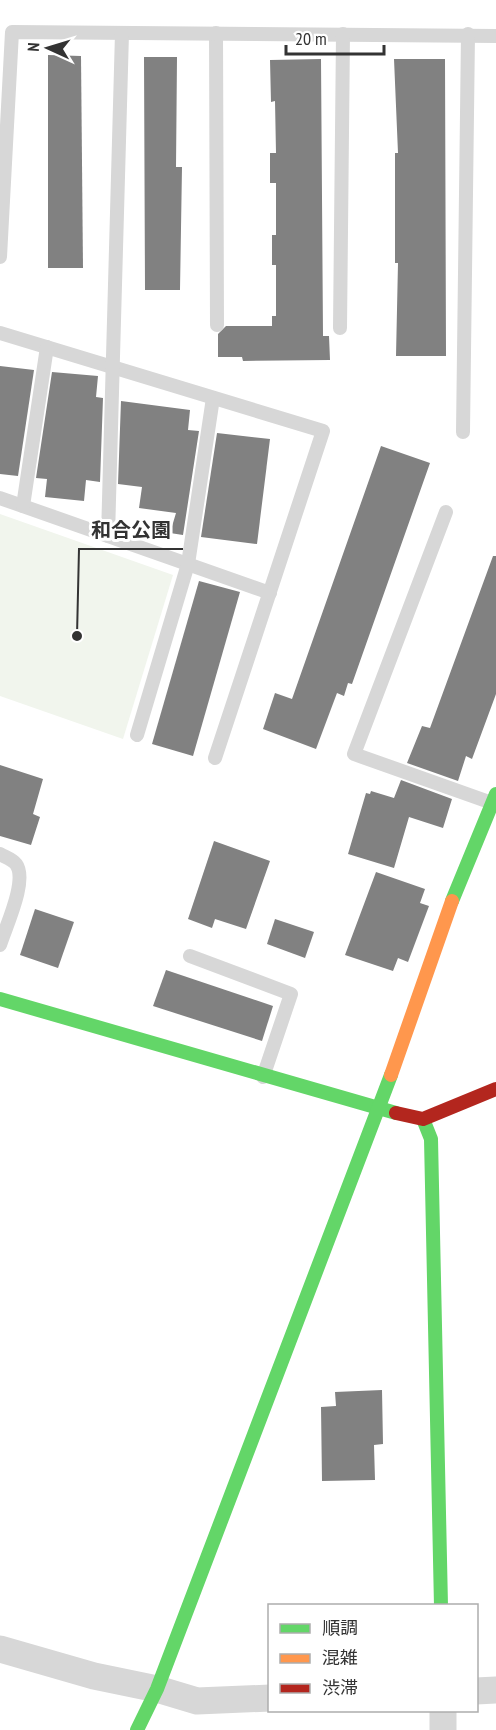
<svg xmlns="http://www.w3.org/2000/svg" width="496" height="1730" font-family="'PT Sans Narrow','Noto Sans JP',sans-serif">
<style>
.green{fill:#f1f5ed}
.building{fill:#818181}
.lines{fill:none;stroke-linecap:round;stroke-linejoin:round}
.lane{stroke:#d7d7d7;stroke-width:14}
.street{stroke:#d7d7d7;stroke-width:27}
.fast{stroke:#63d668;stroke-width:14}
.slow{stroke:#ff974d;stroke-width:14}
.jam{stroke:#b3261e;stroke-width:14}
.leader{fill:none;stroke:#333;stroke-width:2}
.callout-dot{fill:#333;stroke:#fff;stroke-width:2}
.callout-label{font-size:20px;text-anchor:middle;font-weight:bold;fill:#333;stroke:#fff;stroke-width:6;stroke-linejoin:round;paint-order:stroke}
</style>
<rect width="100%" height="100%" fill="#fff"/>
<path class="green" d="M0,514l173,61 -50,164 -123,-43z"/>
<g class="building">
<path d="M48,55l33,1 2,212h-35z"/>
<path d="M144,57h33l-1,110h6l-2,123h-35z"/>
<path d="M321,59l2,277h6l1,24 -87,1 -1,-4h-24v-23l8,-8h46v-10h4v-51h-4v-30h4v-52h-6v-30h6l-1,-52 -4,1 -1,-42z"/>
<path d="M394,59h51l1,297h-50l2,-93h-3v-110h3z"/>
<path d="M0,366l34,4 -16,106 -18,-2z"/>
<path d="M52,372l46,4 -2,21 7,1 -3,84 -14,-2 -2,21 -39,-4 2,-18 -11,-1z"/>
<path d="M121,401l69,9 -2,20 11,1 -16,104 -13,-2 6,-20 -37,-5 3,-21 -24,-3z"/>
<path d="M217,433l53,6 -13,105 -56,-7z"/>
<path d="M381,446l49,17 -78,221 -4,-1 -4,13 -7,-3 -21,56 -53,-20 12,-36 17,6z"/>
<path d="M493,556h3v138l-24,65 -6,-3 -8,25 -51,-18 15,-37 8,2z"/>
<path d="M199,581l41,11 -47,164 -41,-12z"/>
<path d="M0,765l43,14 -10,35 7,3 -9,28 -31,-9z"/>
<path d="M401,780l51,19 -9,29 -34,-11 -15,51 -46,-14 18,-61 4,1 1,-3 23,7z"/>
<path d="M214,841l56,20 -24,68 -31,-10 -3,9 -24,-9z"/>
<path d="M376,872l49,17 -5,14 9,3 -21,56 -10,-4 -5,13 -48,-16z"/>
<path d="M35,909l39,13 -16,46 -38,-13z"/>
<path d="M275,919l39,13 -9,26 -38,-14z"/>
<path d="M166,970l107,36 -11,35 -109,-35z"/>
<path d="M382,1390l1,54 -9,1 1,35 -53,1 -1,-74 15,-1 -1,-14z"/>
</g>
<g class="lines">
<g class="lane">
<path d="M216,33l1,292"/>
<path d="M0,257l12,-225 484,4"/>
<path d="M340,328l3,-294"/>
<path d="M0,333l323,98 -108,327"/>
<path d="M463,432l5,-398"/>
<path d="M0,498l270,95"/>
<path d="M23,506l24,-159"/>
<path d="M446,512l-92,242 138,49"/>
<path d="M108,536l14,-503"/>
<path d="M137,735l51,-171 25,-166"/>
<path d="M0,854c5,3 12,5 16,10 12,16 -10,62 -16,81"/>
<path d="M190,956l101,38 -28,83"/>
</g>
<g class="street">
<path d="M0,1649l94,27 63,13 40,12 73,-3"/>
<path d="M476,1691l20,-1"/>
<path d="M443,1710v20"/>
</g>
<g class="fast">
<path d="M452,901l44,-107"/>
<path d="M0,999l396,114"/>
<path d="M423,1119l8,20 10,467"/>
<path d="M137,1730l20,-41 234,-614"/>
</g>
<path class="slow" d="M391,1075l61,-174"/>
<path class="jam" d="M396,1113l27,6 73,-30"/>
</g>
<path class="leader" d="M77 636L79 549H183"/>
<circle class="callout-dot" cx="77" cy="636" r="6"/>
<g class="callout-label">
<text x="131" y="537">和合公園</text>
</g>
<rect x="268" y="1604" width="210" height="108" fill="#ffffff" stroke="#adadad" stroke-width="1.5"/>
<rect x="280" y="1624" width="30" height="9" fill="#63d668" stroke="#adadad" stroke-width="1.5"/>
<text x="322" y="1634" font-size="18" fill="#333333">順調</text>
<rect x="280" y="1654" width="30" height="9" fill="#ff974d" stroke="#adadad" stroke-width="1.5"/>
<text x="322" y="1664" font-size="18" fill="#333333">混雑</text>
<rect x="280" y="1684" width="30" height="9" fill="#b3261e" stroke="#adadad" stroke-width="1.5"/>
<text x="322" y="1694" font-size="18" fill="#333333">渋滞</text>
<g transform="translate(48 48) rotate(274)" stroke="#ffffff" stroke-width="4.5" paint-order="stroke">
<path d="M0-4.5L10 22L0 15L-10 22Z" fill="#333333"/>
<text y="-9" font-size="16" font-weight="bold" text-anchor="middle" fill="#333333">N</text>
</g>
<path d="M286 45v9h98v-9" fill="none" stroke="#333333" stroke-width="3"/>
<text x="295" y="45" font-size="18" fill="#333333" stroke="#ffffff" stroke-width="4.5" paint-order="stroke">20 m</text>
</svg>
